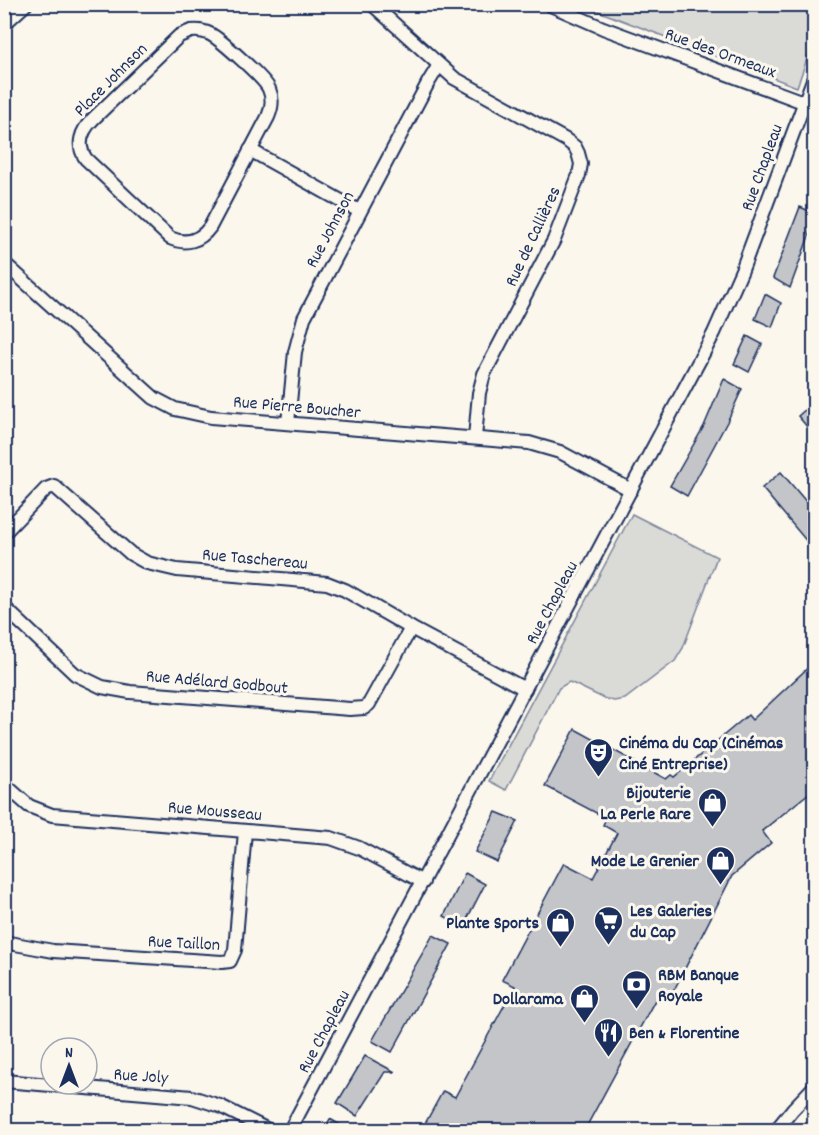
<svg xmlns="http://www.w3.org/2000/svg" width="819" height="1135" font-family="Dekko,sans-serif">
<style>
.green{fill:#dadad7;stroke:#7a849a;stroke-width:1.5}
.building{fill:#c3c5c9;stroke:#1b2f5e;stroke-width:1.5}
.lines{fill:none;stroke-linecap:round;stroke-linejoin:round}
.minor-casing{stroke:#1b2f5e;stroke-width:16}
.minor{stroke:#fbf7ec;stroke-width:12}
.labels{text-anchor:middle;stroke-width:6;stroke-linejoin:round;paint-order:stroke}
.street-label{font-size:18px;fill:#1b2f5e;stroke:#fbf7ec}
.poi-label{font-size:18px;font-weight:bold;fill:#1b2f5e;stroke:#fbf7ec;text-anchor:start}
</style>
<rect width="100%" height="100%" fill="#fbf7ec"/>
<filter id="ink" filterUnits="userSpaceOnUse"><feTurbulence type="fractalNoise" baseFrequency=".0167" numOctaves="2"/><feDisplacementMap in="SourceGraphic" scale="12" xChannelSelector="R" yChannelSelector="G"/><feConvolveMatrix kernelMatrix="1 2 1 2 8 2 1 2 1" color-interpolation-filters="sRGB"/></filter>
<g filter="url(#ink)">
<g class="green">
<path d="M582,5h232v34l-17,48z"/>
<path d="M632,514l85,43 -34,91 -8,13 -50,38 -11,2 -11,-3 -31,-15 -3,-1 -10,6 -53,102 -17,-9z"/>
</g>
<g class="building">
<path d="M800,207l14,6v9l-24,66 -17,-10z"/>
<path d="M765,294l16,9 -9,24 -17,-8z"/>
<path d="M747,336l15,8 -13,28 -15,-8z"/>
<path d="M724,379l18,10 -15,33 -40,74 -17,-10 34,-60z"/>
<path d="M814,402v33l-16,-19z"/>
<path d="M781,472l33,39v39l-52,-62z"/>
<path d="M814,662v127l-52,42 9,12 -39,33 -60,118 -10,-5 -8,13 -70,129h-163l22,-40 12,6 44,-82 16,-29 -13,-6 62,-117 29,15 24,-45 -14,-8 3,-7 -61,-32 30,-57 91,50 5,-4 3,2 74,-62 4,5z"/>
<path d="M496,812l22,9 -21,41 -22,-10z"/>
<path d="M465,873l20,11 -22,43 -19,-11z"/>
<path d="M433,935l18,9 -59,108 -20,-11z"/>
<path d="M365,1056l30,16h-10l-28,44 -20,-13z"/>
<path d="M330,1119l21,12h-28z"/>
</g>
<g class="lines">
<defs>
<g id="minor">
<path d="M372,4l82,74 112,62 9,7 3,6 3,11 -2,11 -25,65 -70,134 -5,19 -4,45"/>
<path d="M548,4l55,24 211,78"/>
<path d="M4,24l22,-20"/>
<path d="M191,31c7,-1 13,0 19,3 10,5 55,45 59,55 4,9 3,19 -1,28l-58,110c-10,14 -24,18 -40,11l-84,-79c-10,-14 -5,-28 7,-40l86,-83z"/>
<path d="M250,150l109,61"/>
<path d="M4,263l150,135 21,11 36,8 318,26 31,9 71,38"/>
<path d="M288,423l7,-71 9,-34 124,-235 11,-18"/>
<path d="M4,533l42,-44 8,-3 77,68 16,9 30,7 150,13 18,7 66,38 114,61"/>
<path d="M4,607l71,67 27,13 28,5 220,17 14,-1 5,-4 42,-76"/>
<path d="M4,784l25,22 23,9 279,23 28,10 64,34"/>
<path d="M4,942l49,9 169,11 8,-1 5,-11 10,-119"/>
<path d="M4,1081l188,16 28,9 48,24"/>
<path d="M290,1130l424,-797 28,-63 72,-193"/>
<path d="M776,1130l17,-21 21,-22"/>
</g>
</defs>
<use href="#minor" class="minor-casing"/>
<use href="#minor" class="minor"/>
</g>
</g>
<defs>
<symbol id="theatre-pin" viewBox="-11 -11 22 30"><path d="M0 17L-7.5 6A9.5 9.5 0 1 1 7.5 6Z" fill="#1b2f5e" stroke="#fbf7ec"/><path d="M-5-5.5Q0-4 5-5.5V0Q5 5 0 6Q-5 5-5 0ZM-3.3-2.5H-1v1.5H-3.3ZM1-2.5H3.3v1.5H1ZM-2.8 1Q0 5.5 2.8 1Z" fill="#fff"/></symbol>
<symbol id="shop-pin" viewBox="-11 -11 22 30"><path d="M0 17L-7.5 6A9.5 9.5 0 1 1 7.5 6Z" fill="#1b2f5e" stroke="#fbf7ec"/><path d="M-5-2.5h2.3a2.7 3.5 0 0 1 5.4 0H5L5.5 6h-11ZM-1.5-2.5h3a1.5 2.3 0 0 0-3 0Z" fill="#fff"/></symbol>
<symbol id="supermarket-pin" viewBox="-11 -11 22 30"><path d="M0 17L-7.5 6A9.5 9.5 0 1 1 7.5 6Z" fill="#1b2f5e" stroke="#fbf7ec"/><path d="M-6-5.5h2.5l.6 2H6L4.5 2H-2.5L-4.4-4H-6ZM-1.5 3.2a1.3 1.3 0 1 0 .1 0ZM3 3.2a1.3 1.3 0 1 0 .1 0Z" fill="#fff"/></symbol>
<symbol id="bank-pin" viewBox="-11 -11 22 30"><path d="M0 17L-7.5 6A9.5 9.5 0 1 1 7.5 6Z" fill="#1b2f5e" stroke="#fbf7ec"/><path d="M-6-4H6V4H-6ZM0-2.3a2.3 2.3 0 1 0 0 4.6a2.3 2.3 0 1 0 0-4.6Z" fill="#fff"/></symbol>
<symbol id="restaurant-pin" viewBox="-11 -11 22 30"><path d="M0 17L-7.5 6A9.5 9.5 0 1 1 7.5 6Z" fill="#1b2f5e" stroke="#fbf7ec"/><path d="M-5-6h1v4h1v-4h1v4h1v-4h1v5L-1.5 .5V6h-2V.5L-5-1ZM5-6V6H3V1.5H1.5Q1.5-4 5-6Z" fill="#fff"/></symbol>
</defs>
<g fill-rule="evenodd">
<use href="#theatre-pin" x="582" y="736" width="33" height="45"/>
<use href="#shop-pin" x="696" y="786" width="33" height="45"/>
<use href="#shop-pin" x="704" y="844" width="33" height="45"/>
<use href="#supermarket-pin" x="592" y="904" width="33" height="45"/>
<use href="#shop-pin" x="544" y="906" width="33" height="45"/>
<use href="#bank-pin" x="620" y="968" width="33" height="45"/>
<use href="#shop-pin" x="568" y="982" width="33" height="45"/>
<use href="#restaurant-pin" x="592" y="1016" width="33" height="45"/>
</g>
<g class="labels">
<g class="street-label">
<text transform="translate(721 52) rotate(20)" y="6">Rue des Ormeaux</text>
<text transform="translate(110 79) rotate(-45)" y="6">Place Johnson</text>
<text transform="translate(761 167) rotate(-70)" y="6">Rue Chapleau</text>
<text transform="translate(329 229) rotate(-62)" y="6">Rue Johnson</text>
<text transform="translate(532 236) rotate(-65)" y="6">Rue de Callières</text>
<text transform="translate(297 406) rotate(5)" y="6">Rue Pierre Boucher</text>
<text transform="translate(255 558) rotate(5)" y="6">Rue Taschereau</text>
<text transform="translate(551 602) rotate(-62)" y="6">Rue Chapleau</text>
<text transform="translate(217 681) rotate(5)" y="6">Rue Adélard Godbout</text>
<text transform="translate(215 810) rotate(5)" y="6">Rue Mousseau</text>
<text transform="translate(184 942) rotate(3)" y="6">Rue Taillon</text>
<text transform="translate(323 1031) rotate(-62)" y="6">Rue Chapleau</text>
<text transform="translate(141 1075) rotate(4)" y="6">Rue Joly</text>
</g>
<g class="poi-label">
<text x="619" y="748">Cinéma du Cap (Cinémas<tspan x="619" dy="21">Ciné Entreprise)</tspan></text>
<text x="691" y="798" text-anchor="end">Bijouterie<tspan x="691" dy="21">La Perle Rare</tspan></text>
<text x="699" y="866" text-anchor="end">Mode Le Grenier</text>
<text x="630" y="916">Les Galeries<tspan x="630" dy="21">du Cap</tspan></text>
<text x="539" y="928" text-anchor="end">Plante Sports</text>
<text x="658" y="980">RBM Banque<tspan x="658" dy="21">Royale</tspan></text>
<text x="563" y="1004" text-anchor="end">Dollarama</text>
<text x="629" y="1038">Ben &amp; Florentine</text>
</g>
</g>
<rect width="819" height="1135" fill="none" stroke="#fbf7ec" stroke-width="24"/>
<rect x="12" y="12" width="795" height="1111" fill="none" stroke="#1b2f5e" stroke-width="2" filter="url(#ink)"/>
<g transform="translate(69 1066)"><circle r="28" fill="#fbf7ec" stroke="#a1a7b3" stroke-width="1.5"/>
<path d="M0-4.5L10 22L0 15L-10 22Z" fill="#1b2f5e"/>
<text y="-9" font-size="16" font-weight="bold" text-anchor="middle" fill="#1b2f5e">N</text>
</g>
</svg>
